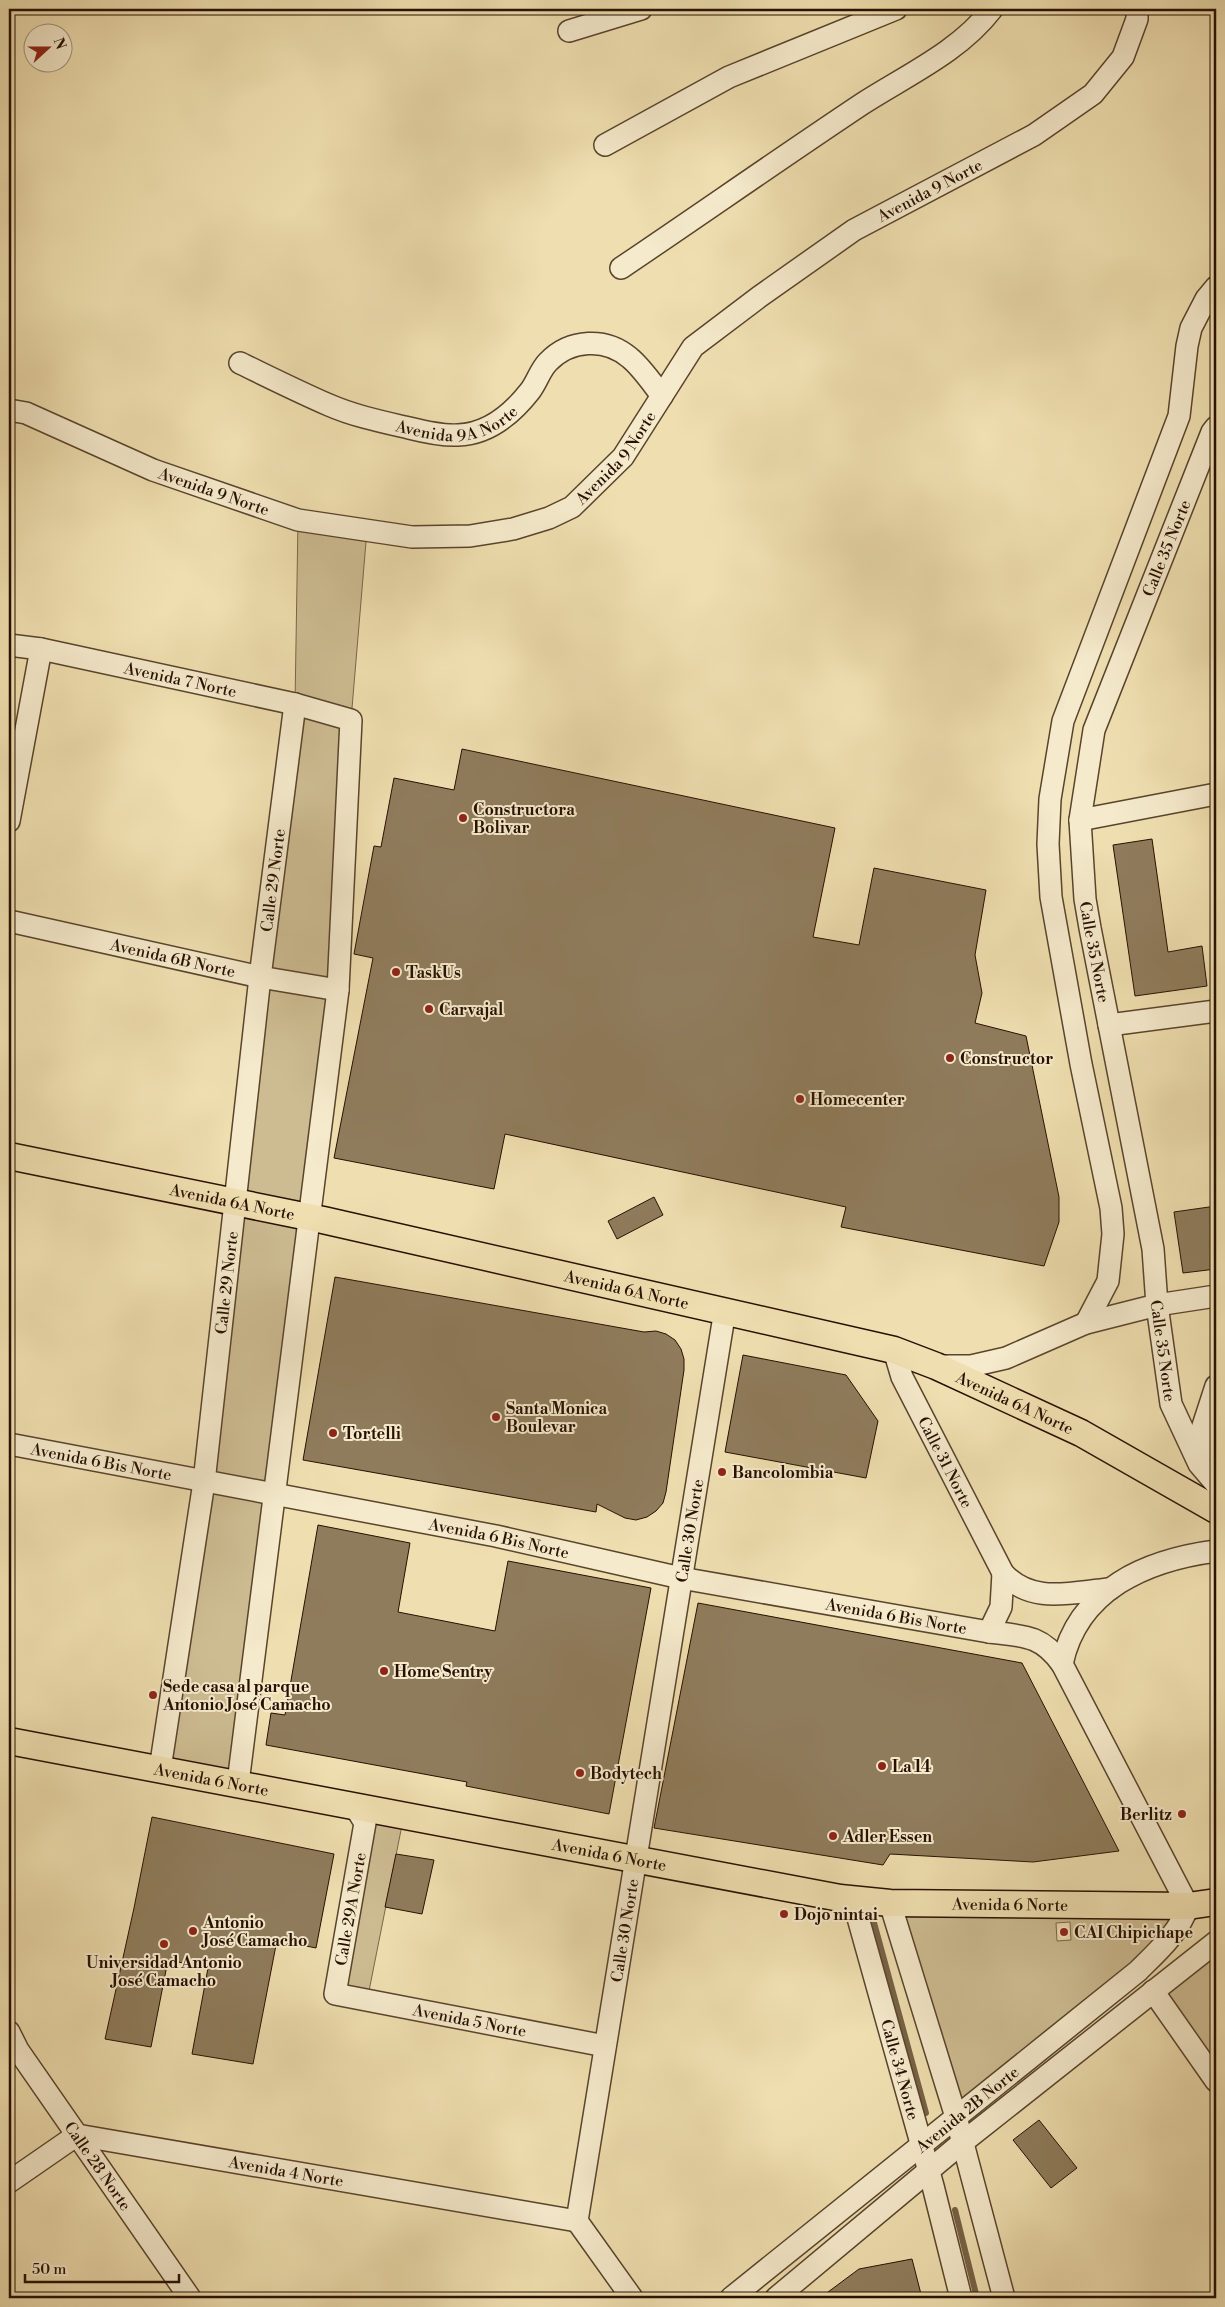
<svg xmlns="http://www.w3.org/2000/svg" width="1225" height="2307" font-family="'Libre Bodoni',serif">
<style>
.green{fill:#cdbc92;stroke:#7a6649;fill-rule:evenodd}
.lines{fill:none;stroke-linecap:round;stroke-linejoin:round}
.stream{stroke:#766246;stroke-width:6}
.building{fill:#8f7c5c;stroke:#271000}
.minor-casing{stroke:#59442c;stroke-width:24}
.major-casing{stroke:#271000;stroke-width:29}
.minor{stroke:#f5eacc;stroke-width:21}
.major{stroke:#efdfb0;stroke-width:26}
.poi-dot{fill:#8f2418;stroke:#f5eacc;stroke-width:2}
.labels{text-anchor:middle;stroke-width:4;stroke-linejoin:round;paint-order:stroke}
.street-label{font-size:16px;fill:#271000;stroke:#f5eacc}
.poi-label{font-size:16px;font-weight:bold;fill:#271000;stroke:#f5eacc;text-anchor:start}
</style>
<rect width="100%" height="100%" fill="#efdfb0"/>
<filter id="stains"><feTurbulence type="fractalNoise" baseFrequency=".004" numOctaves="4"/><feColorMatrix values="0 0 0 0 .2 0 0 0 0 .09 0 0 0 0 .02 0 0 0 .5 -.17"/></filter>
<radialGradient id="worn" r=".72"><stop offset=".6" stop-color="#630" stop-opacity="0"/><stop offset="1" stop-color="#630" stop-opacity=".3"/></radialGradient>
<g class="green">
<path d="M298,520l69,10 -16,190 -13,270 -100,793 -78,-14 135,-1065z"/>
<path d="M404,1815l-37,186 -32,-7 30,-171z"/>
<path d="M890,1903l298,3 -5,15 -227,196zM1070,1922l1,18 -14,1 -1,-18z"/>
<path d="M1216,1942v139l-63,-90z"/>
</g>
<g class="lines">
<g class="stream">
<path d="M873,1919l53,194"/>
<path d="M955,2210l22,88"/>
</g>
</g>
<g class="building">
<path d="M462,749l373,79 -22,109 46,8 15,-77 112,22 -11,65 7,38 -7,30 51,13 33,161v25l-15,44 -203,-39 5,-20 -341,-73 -11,55 -160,-31 39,-200 -19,-4 20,-108 7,1 13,-69 60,12z"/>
<path d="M1152,839l16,113 34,-6 5,40 -72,10 -22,-151z"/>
<path d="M654,1197l9,18 -46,24 -9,-18z"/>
<path d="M1216,1206v63l-33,4 -9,-61z"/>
<path d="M335,1277l309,55 12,-1 10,3 9,6 6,9 3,10v11l-18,122 -3,11 -7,8 -9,6 -11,3 -11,-2 -28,-14 -1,8 -293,-52z"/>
<path d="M743,1355l103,20 32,46 -12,57 -141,-26z"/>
<path d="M318,1525l92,18 -12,69 97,19 13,-70 143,27 -42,226 -143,-28 1,-4 -201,-37 5,-32 14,2z"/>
<path d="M698,1603l324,60 97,188 -86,11 -143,-8 -7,11 -229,-37z"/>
<path d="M152,1817l182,37 -18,94 -39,-8 -24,124 -61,-10 16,-86 -40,-8 -17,87 -46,-8 29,-131z"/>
<path d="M396,1854l38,6 -12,54 -37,-7z"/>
<path d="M1039,2120l38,48 -26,20 -38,-48z"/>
<path d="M912,2259l10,39h-102l39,-29z"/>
</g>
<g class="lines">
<defs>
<g id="minor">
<path d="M569,31l72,-22"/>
<path d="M605,145l124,-68 167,-68"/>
<path d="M621,268c80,-54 160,-110 241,-164 45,-29 97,-52 130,-95"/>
<path id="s1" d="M240,363c29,14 59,29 89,42 25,11 54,17 80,23 16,4 33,8 49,7 31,-1 54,-21 72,-44 7,-9 10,-21 18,-29 22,-23 58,-25 82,-4 12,10 22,25 32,38"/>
<path id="s2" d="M9,410l17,3 127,57 145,50 114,17 58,-1 43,-7 36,-11 23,-11 51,-50 70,-110 66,-50 95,-67 180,-95 59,-41 30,-37 14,-38v-10"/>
<path id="s3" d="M1216,427l-4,5 -118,298 -14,90 5,79 5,29 63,321 4,56 14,99 28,60 17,20"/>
<path id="s4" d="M9,645l32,4 254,55 56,16 -13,270 -100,793"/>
<path d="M1080,820l136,-26"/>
<path d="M9,821l32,-172"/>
<path id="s5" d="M9,921l251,56 78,13"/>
<path d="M1109,1025l107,-14"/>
<path d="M1086,1323l22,-42 5,-47 -2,-26 -30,-144 -30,-167 -3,-53 2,-45 13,-78 116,-305 8,-70 4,-18 15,-29 10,-12"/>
<path id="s6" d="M894,1350l8,27 101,196c29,32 68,19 107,16"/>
<path d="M938,1366h33l35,-8 80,-35 71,-18 59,-9"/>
<path id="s7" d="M9,1444l487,92 185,42 308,54c33,4 52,2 73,32l126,242c-9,27 -30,45 -50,65l-407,327"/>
<path d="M1199,1463l3,-34 14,-43"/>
<path d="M989,1632l12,-25 2,-34"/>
<path d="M1062,1664c16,-75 85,-104 154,-113"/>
<path id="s8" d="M160,1769l44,-287 56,-505 35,-273"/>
<path id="s9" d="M354,1805l11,18 -30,171 270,52"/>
<path id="s10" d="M853,1900l80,286 28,112"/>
<path d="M890,1903l66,214 48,181"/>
<path d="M1153,1991l63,90"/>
<path id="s11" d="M9,2032l9,18 172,248"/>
<path id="s12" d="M9,2182l68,-47 500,86"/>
<path id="s13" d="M632,2298l-55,-77 148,-911"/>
<path d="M776,2298l187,-156 253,-200"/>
</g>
<g id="major">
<path id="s14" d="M9,1156l314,64 571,130 42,16 145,67 135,77"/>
<path id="s15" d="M9,1741l831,157 50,5 298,3 28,-4"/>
</g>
</defs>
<use href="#minor" class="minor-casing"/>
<use href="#major" class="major-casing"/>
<use href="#minor" class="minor"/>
<use href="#major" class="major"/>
</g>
<g class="poi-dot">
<circle cx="463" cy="818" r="5"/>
<circle cx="396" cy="972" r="5"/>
<circle cx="429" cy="1009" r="5"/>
<circle cx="950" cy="1058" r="5"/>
<circle cx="800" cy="1099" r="5"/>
<circle cx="496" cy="1417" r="5"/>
<circle cx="333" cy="1433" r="5"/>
<circle cx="722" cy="1472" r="5"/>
<circle cx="384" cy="1671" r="5"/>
<circle cx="153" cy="1695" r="5"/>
<circle cx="882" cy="1766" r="5"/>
<circle cx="580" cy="1773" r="5"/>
<circle cx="1182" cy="1814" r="5"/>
<circle cx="833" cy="1836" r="5"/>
<circle cx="784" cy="1914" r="5"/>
<circle cx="193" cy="1931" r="5"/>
<circle cx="1064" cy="1932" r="5"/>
<circle cx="164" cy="1944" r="5"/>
</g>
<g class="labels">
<g class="street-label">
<text dy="6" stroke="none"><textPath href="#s2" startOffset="1076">Avenida 9 Norte</textPath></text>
<text dy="6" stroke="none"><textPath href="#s1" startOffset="232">Avenida 9A Norte</textPath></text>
<text dy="6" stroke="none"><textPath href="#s2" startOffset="656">Avenida 9 Norte</textPath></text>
<text dy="6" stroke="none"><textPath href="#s2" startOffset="221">Avenida 9 Norte</textPath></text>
<text transform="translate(1166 548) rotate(-68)" y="6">Calle 35 Norte</text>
<text dy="6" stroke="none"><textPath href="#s4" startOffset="175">Avenida 7 Norte</textPath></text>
<text dy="6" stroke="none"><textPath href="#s8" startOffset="896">Calle 29 Norte</textPath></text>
<text dy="6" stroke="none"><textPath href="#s3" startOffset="551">Calle 35 Norte</textPath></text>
<text dy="6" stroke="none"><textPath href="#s5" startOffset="168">Avenida 6B Norte</textPath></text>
<text dy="6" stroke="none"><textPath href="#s14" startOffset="228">Avenida 6A Norte</textPath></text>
<text dy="6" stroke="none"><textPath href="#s8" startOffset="491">Calle 29 Norte</textPath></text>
<text dy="6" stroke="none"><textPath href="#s14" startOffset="632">Avenida 6A Norte</textPath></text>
<text dy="6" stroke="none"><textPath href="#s3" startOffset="956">Calle 35 Norte</textPath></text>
<text dy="6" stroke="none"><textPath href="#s14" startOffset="1038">Avenida 6A Norte</textPath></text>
<text dy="6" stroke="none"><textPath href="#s7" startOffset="94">Avenida 6 Bis Norte</textPath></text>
<text dy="6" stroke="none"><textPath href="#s6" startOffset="124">Calle 31 Norte</textPath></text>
<text dy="6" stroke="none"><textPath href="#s13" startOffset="794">Calle 30 Norte</textPath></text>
<text dy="6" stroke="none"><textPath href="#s7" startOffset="499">Avenida 6 Bis Norte</textPath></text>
<text dy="6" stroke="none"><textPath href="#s7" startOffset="904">Avenida 6 Bis Norte</textPath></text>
<text dy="6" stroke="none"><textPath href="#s15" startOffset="206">Avenida 6 Norte</textPath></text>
<text dy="6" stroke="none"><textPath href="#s15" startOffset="611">Avenida 6 Norte</textPath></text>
<text dy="6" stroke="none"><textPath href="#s15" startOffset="1016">Avenida 6 Norte</textPath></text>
<text transform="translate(350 1909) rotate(-80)" y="6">Calle 29A Norte</text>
<text dy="6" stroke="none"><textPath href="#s13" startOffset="389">Calle 30 Norte</textPath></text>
<text dy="6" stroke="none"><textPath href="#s9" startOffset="332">Avenida 5 Norte</textPath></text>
<text dy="6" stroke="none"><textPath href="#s10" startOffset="176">Calle 34 Norte</textPath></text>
<text transform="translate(967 2109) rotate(-39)" y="6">Avenida 2B Norte</text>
<text dy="6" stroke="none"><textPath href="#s11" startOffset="161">Calle 28 Norte</textPath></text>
<text dy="6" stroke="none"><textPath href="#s12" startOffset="295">Avenida 4 Norte</textPath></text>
</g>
<g class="poi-label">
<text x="473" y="815">Constructora<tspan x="473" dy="18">Bolivar</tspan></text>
<text x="406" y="978">TaskUs</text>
<text x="439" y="1015">Carvajal</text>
<text x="960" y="1064">Constructor</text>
<text x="810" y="1105">Homecenter</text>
<text x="506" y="1414">Santa Monica<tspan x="506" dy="18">Boulevar</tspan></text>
<text x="343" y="1439">Tortelli</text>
<text x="732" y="1478">Bancolombia</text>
<text x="394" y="1677">Home Sentry</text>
<text x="163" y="1692">Sede casa al parque<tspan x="163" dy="18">Antonio José Camacho</tspan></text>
<text x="892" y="1772">La 14</text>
<text x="590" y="1779">Bodytech</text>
<text x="1172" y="1820" text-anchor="end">Berlitz</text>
<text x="843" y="1842">Adler Essen</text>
<text x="794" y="1920">Dojo nintai</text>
<text x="203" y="1928">Antonio<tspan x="203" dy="18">José Camacho</tspan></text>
<text x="1074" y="1938">CAI Chipichape</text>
<text x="164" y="1968" text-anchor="middle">Universidad Antonio<tspan x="164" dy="18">José Camacho</tspan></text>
</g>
</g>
<rect width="1225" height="2307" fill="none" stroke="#efdfb0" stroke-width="30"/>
<rect x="10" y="10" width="1205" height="2287" fill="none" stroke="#271000" stroke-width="2.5"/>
<rect x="15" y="15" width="1195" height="2277" fill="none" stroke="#271000"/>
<g transform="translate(48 48) rotate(69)"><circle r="24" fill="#f5eacc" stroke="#a3937a"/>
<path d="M0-4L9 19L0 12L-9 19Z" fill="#8f2418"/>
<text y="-8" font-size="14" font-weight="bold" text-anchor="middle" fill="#271000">N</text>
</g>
<path d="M25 2274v8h154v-8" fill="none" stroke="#271000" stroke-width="2.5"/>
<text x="32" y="2274" font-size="15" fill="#271000" stroke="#f5eacc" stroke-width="4" paint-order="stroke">50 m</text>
<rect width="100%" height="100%" filter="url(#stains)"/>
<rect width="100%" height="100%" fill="url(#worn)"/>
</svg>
